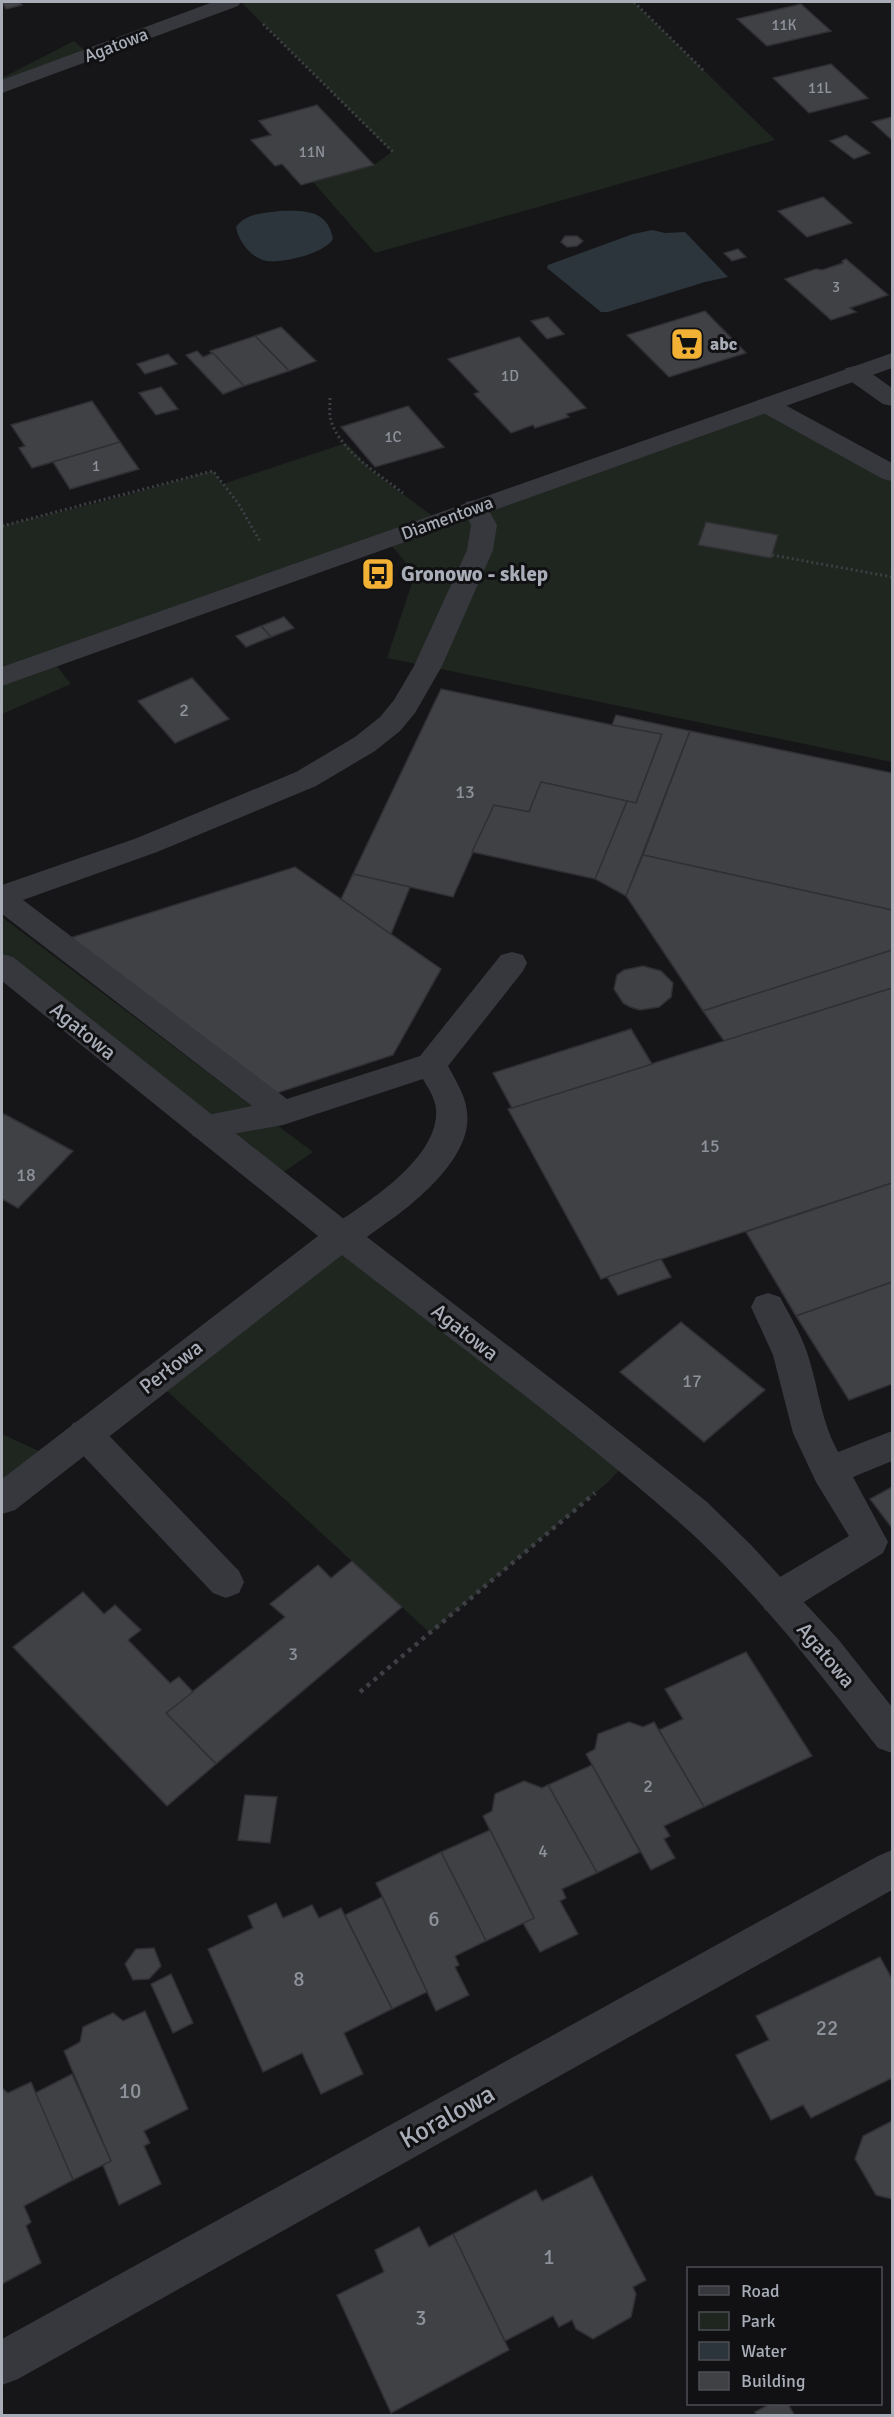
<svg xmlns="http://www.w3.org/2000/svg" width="894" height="2417" font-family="Signika,sans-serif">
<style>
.green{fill:#1e261f}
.water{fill:#2c353c}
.building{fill:#404145;stroke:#303034;stroke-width:1.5}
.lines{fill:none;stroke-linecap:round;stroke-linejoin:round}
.path-far1{stroke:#3d3f44;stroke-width:3;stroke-dasharray:2 3;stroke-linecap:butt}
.path{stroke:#3d3f44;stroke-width:4.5;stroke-dasharray:4 5;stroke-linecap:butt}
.service{fill:#37383d;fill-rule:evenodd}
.minor{fill:#37383d;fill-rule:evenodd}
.labels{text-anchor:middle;stroke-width:6;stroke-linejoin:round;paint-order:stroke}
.far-number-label{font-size:15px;fill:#8e929b}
.far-street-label{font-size:18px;fill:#a8adb8;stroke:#111113}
.far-poi-label{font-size:18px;font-weight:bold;fill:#a8adb8;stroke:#111113;text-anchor:start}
.number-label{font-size:18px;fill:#8e929b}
.poi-label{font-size:21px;font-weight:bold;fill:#a8adb8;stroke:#111113;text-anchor:start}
.street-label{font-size:21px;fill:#a8adb8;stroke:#111113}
.near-number-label{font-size:21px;fill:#8e929b}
.near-street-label{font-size:26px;fill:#a8adb8;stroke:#111113}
</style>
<rect width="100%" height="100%" fill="#161618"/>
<g class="green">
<path d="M241,2h393l141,138 -400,113 -62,-71 61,-17 18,-13z"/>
<path d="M74,41l16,14 -88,32v-9z"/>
<path d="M767,405l125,68v289l-505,-104 28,-84 -28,-34 -335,120 19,24 -69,30v-188l99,-24 112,-31 10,13 123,-41 25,27 68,51z"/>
<path d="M2,917l311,235 -41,28 -270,-215z"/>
<path d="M342,1236l287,224 -21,22 -178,151 -275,-253z"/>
<path d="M2,1434l52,24 -52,41z"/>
</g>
<g class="water">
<path d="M280,211c25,-1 48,-1 53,28 -9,15 -50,24 -66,22 -15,-2 -29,-20 -31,-34 10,-14 29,-14 44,-16z"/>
<path d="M652,230l13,3 20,-1 43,45 -23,5 -97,30h-7l-54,-44 1,-3 85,-31z"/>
</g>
<g class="building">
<path d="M2,2h17l3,3 -16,4z"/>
<path d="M801,4l30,27 -64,15 -30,-27z"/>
<path d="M831,64l37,34 -59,15 -36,-35z"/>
<path d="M317,105l57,60 -73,20 -19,-21 -7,2 -24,-26 20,-5 -12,-14z"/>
<path d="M892,117v23l-20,-18z"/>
<path d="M846,135l24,18 -16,6 -24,-18z"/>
<path d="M823,197l29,26 -45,14 -29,-26z"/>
<path d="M565,236h12l6,5 -6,5 -10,1 -6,-5z"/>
<path d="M738,249l8,8 -14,4 -8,-8z"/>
<path d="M846,259l42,36 -38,13 6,4 -25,8 -46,-41 31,-10 6,1 21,-7 -1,-2z"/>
<path d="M705,311l41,42 -77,24 -42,-42z"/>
<path d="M548,317l16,17 -17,5 -16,-18z"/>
<path d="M281,327l35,34 -27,10 -34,-35z"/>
<path d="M255,336l34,35 -45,15 -34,-35z"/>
<path d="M519,337l67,71 -20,6 3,3 -34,11 -2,-3 -22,8 -37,-39 5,-2 -31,-33z"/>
<path d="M197,351l6,6 10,-4 31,33 -21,8 -37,-39z"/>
<path d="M168,354l9,10 -32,10 -8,-10z"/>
<path d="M161,387l17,22 -22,6 -17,-22z"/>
<path d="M92,401l28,41 -88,26 -13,-20 6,-2 -14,-21z"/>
<path d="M408,406l36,41 -69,20 -34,-40z"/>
<path d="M120,442l19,27 -69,20 -17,-27z"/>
<path d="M706,522l72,13 -7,23 -73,-13z"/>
<path d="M388,566l6,8 -22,8 -7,-8z"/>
<path d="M284,617l10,11 -23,9 -10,-11z"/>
<path d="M261,626l10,11 -25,10 -10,-11z"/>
<path d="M192,678l37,41 -54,24 -37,-42z"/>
<path d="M441,689l171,36 50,9 -26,69 -95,-21 -12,30 -35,-7 -41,92 -100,-23z"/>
<path d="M616,715l74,16 -64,165 -31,-17 32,-78 9,2 26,-69 -50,-9z"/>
<path d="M690,731l202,42v137l-249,-55z"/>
<path d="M541,782l86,19 -32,78 -123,-27 22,-47 35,7z"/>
<path d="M643,855l249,55v40l-189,61 -77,-115z"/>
<path d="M295,867l146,102 -48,86 -116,38 -207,-155z"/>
<path d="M353,874l57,13 -19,47 -50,-35z"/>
<path d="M892,950v38l-168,53 -21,-30z"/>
<path d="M643,966l18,5 12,12 -2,14 -12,10 -19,3 -10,-3 -7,-4 -9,-14 3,-14 7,-5z"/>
<path d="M892,988v195l-291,96 -93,-170z"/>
<path d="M631,1029l21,35 -140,44 -19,-35z"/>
<path d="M4,1114l69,37 -55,57 -16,-9v-83z"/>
<path d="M892,1183v99l-96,34 -50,-84z"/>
<path d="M661,1259l10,18 -53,18 -11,-18z"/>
<path d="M892,1282v102l-43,16 -53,-84z"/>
<path d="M681,1322l84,68 -61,52 -84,-70z"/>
<path d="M892,1487v41l-22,-29z"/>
<path d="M352,1561l50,46 -186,157 -50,-51 119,-96 -15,-13 48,-39 13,13z"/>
<path d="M83,1592l21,22 11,-9 26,25 -13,10 42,43 9,-6 14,15 -27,21 50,51 -49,42 -154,-159z"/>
<path d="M746,1652l66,104 -108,51 -45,-77 24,-11 -18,-30z"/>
<path d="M629,1722l14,5 11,-5 50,85 -40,19 6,10 -6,3 11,19 -24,12 -65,-116 9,-5 3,-15z"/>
<path d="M592,1765l48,87 -43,21 -49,-88z"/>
<path d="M524,1781l18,7 6,-3 49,88 -35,16 4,9 -6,3 18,33 -38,18 -17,-29 11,-5 -51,-102 9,-5 3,-17z"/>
<path d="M245,1795l32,2 -7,46 -32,-3z"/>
<path d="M490,1830l44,88 -48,23 -45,-89z"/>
<path d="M441,1852l45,89 -31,15 4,9 -4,2 14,28 -33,16 -60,-128z"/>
<path d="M382,1897l45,95 -35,17 -47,-94z"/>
<path d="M276,1903l7,15 29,-13 7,13 22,-10 51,101 -48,24 19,41 -42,20 -19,-41 -39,19 -55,-123 45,-21 -5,-12z"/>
<path d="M154,1948l7,18 -12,13 -16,1 -8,-16 11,-15z"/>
<path d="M880,1957l12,22v99l-81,40 -8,-13 -32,15 -35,-65 33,-15 -13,-24z"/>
<path d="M171,1974l22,49 -20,10 -22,-49z"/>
<path d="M145,2011l43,98 -44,22 6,12 -6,3 17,38 -42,21 -16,-40 8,-4 -47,-110 16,-9 3,-15 30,-14 10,8z"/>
<path d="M72,2074l39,87 -38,19 -38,-87z"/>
<path d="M31,2082l42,98 -49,26 7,16 -5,4 15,37 -39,21v-196l6,5z"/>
<path d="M892,2121v78l-16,-4 -21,-36 8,-23z"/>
<path d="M592,2176l54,104 -13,7 3,7 -5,23 -38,22 -17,-10 -4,-9 -13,7 -6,-11 -48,25 -52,-107 83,-44 6,11z"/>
<path d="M419,2227l10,20 24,-13 56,116 -118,63 -54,-118 47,-23 -9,-22z"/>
<path d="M770,2404h18l7,12h-38l-2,-4z"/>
</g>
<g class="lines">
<g class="path-far1">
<path d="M634,2l70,69"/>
<path d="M263,24l130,128"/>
<path d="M330,398c0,8 -1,16 1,23 10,31 48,53 72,72"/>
<path d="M2,526l211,-55 25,32 23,40"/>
<path d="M772,555l120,22"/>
</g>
<path class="path" d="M360,1692l235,-199"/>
<g class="service">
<path d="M213,2h28l-3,4 -236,87v-13z"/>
<path d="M855,366l9,2 28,20v18l-9,-2 -37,-26 -3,-5 3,-5z"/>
<path d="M767,398l9,2 116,63v18l-9,-2 -125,-69 -3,-5 3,-5z"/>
<path d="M475,500l9,2 13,23 -4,25 -51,116 -27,47 -15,18 -25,20 -59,35 -159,66 -134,48 264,199 133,-43 81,-101 11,-3 11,3 4,8 -4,8 -75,95c10,19 22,36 19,59 -5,42 -59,84 -92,106 -9,6 -20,17 -32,18 -4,0 -9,-2 -13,-4l-5,-9 5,-9c36,-23 110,-69 106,-118 -1,-11 -8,-21 -13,-30l-140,46 -79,14 -11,-3 -5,-9 5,-9 59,-12 -250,-192v-29l135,-47 159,-66 59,-35 25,-20 14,-17 20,-34 53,-116 4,-25 -9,-17 4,-6z"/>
<path d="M768,1293l12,4c11,21 24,42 30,65 9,30 12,61 28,90l54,-21v30l-39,16 35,65 -5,11 -92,57 -13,4 -13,-4 -5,-12 5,-12 84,-50 -33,-54 -23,-49 -20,-78 -22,-48 5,-10z"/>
<path d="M85,1419l12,4 142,148 5,11 -5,11 -13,5 -13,-5 -140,-148 -6,-11 6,-11z"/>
</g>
<g class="minor">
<path d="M892,353v15l-890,318v-19z"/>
<path d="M2,954l11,3 341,270 235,181 118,94 44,43 87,94 54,68v46l-14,-5c-60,-77 -124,-160 -198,-225 -108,-95 -225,-180 -338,-268l-327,255 -13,4v-35l316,-243 -316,-255z"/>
<path d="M892,1850v40l-874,489 -16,6v-46l876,-483z"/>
</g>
</g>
<defs>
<symbol id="supermarket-square" viewBox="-11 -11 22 22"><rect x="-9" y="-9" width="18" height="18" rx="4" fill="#f2b134" stroke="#111113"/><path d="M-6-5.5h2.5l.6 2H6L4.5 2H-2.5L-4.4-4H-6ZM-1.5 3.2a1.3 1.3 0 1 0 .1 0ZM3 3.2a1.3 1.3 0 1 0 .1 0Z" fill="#111"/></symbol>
<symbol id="bus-square" viewBox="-11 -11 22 22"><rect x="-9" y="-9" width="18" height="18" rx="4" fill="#f2b134" stroke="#111113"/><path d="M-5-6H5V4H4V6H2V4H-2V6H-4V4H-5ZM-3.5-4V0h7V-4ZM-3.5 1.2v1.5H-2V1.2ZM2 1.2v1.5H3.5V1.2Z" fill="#111"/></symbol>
</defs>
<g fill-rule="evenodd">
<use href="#supermarket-square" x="668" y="325" width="38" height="38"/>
<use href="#bus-square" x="359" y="555" width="38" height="38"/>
</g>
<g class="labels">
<g class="far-number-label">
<text x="784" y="30">11K</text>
<text x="820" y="93">11L</text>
<text x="312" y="157">11N</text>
<text x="836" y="292">3</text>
<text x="510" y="381">1D</text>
<text x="393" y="442">1C</text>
<text x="96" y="471">1</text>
</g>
<g class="far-street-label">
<text transform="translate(116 45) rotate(-21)" y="6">Agatowa</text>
<text transform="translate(447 518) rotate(-20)" y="6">Diamentowa</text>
</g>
<g class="far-poi-label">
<text x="710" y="350">abc</text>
</g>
<g class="number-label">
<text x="184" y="716">2</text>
<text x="465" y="798">13</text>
<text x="710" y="1152">15</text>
<text x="26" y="1181">18</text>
<text x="692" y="1387">17</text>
<text x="293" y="1660">3</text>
<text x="648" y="1792">2</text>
<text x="543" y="1857">4</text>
</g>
<g class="poi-label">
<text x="401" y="581">Gronowo - sklep</text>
</g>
<g class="street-label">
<text transform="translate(83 1031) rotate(39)" y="7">Agatowa</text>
<text transform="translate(465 1332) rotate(38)" y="7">Agatowa</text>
<text transform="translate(171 1367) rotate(-38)" y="7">Perłowa</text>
<text transform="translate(826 1655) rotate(50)" y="7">Agatowa</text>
</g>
<g class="near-number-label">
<text x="434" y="1926">6</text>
<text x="299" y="1986">8</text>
<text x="827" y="2035">22</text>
<text x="130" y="2098">10</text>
<text x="549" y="2264">1</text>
<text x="421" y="2325">3</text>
</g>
<g class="near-street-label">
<text transform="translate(447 2116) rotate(-29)" y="9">Koralowa</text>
</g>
</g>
<rect width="894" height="2417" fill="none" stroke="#a8adb8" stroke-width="6"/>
<rect x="687" y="2267" width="195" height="138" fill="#111113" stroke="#4d4f55" stroke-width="1.5"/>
<rect x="699" y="2286" width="30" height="9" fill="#37383d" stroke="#4d4f55" stroke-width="1.5"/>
<text x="741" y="2297" font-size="18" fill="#a8adb8">Road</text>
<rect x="699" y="2312" width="30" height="18" fill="#1e261f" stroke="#4d4f55" stroke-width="1.5"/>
<text x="741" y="2327" font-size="18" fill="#a8adb8">Park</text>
<rect x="699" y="2342" width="30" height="18" fill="#2c353c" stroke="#4d4f55" stroke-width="1.5"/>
<text x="741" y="2357" font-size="18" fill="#a8adb8">Water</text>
<rect x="699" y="2372" width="30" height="18" fill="#404145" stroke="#4d4f55" stroke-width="1.5"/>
<text x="741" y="2387" font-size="18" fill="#a8adb8">Building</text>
</svg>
